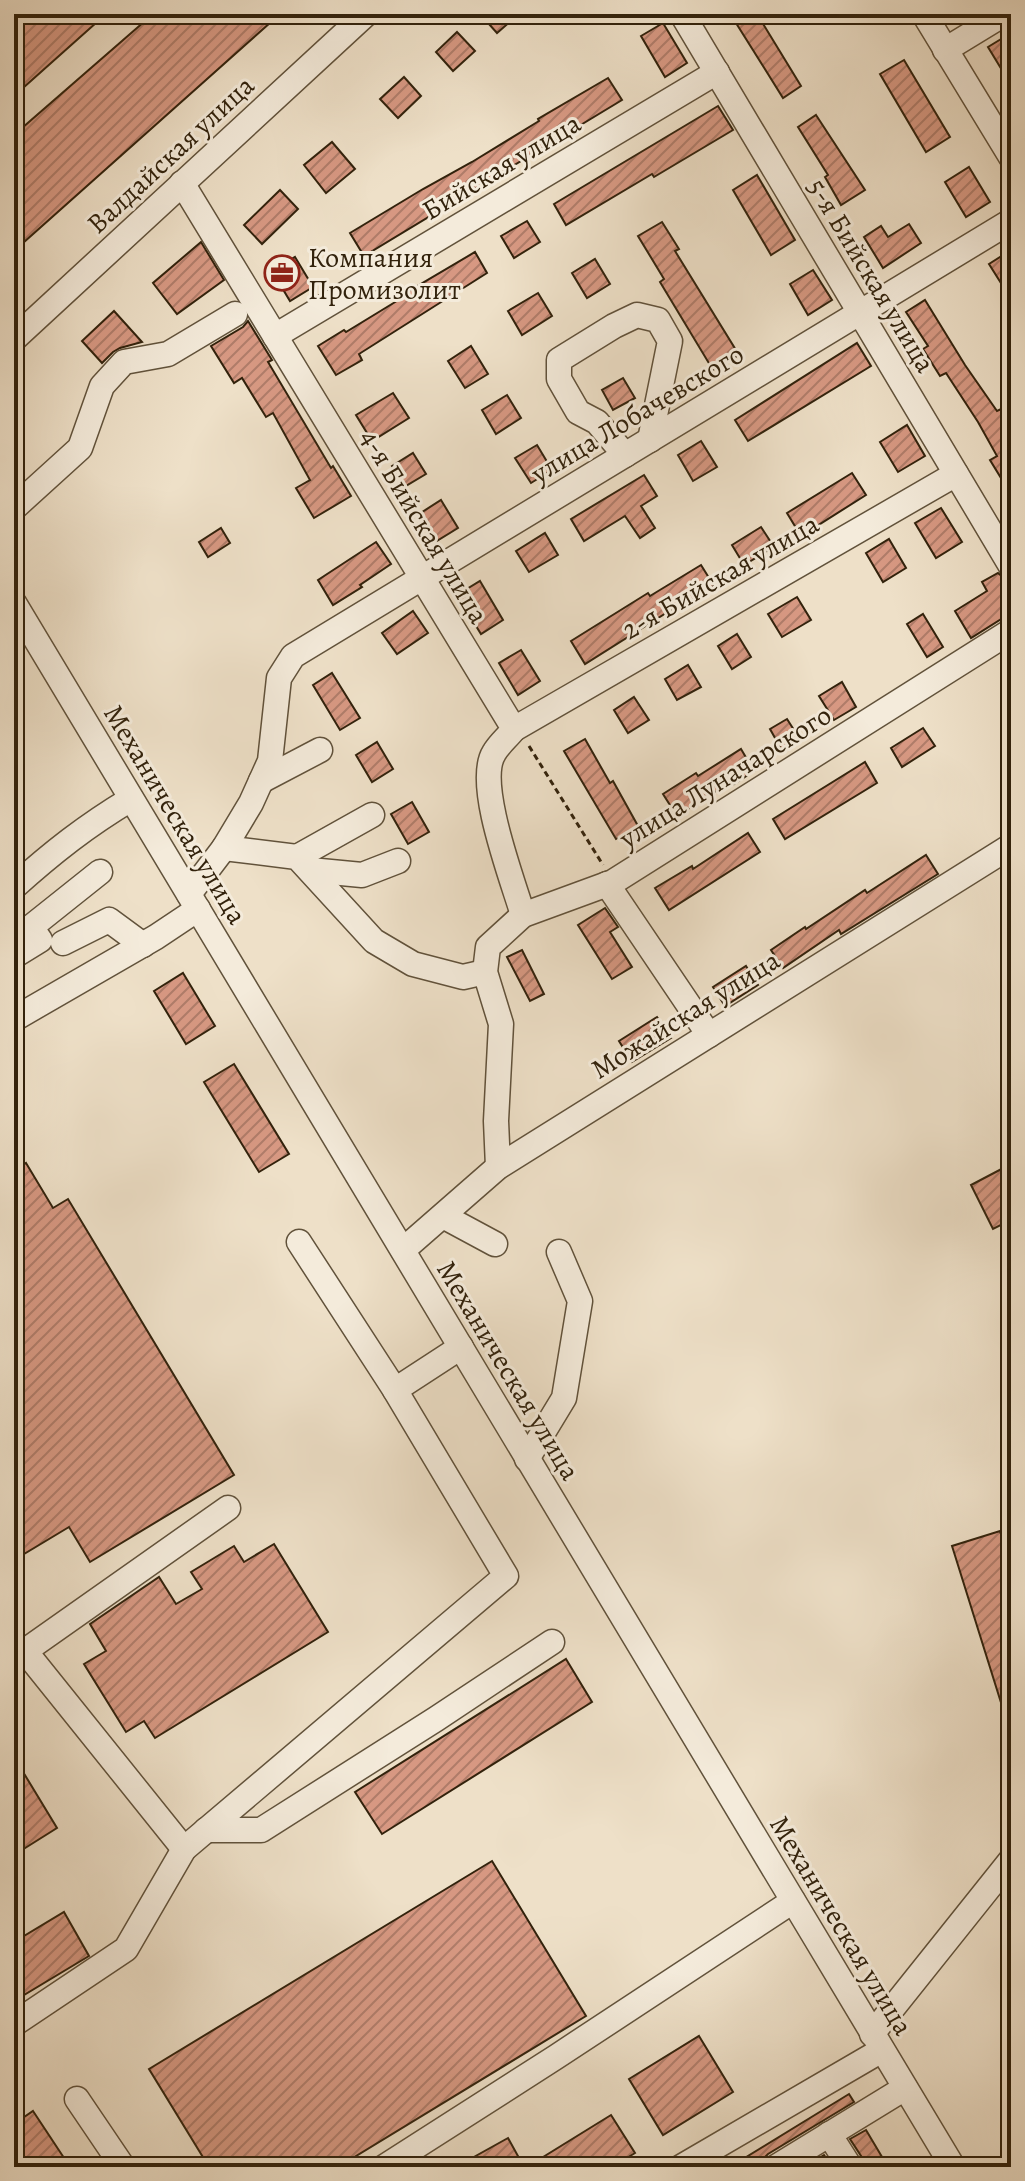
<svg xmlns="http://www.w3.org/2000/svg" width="1025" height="2181" font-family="Alegreya,serif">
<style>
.building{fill:url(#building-hatch);stroke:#32220c;stroke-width:2}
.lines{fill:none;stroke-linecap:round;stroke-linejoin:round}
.minor-casing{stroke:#61523b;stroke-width:27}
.path{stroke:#32220c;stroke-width:3;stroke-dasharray:6 4;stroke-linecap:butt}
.minor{stroke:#f4ebdb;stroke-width:24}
.labels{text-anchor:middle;stroke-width:6;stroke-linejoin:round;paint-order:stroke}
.street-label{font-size:28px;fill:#32220c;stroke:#f4ebdb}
.poi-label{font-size:28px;fill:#32220c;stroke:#f4ebdb;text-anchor:start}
</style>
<defs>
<pattern id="building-hatch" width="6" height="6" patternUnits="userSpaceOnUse" patternTransform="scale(2)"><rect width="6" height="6" fill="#d79882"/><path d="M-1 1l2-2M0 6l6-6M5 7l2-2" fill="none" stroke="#af7c69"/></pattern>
</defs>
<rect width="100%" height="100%" fill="#eee0c8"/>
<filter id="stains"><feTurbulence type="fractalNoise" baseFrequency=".0025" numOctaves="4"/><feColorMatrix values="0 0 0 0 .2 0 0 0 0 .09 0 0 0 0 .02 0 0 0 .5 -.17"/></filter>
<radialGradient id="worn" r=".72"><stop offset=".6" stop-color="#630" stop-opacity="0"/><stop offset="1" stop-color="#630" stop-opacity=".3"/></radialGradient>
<g class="building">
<path d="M14,14h92l-92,82z"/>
<path d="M153,14h127l-266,237v-116z"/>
<path d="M480,14h39l-22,19z"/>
<path d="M749,14h8l44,72 -18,12 -47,-75z"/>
<path d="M663,23l24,40 -22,14 -24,-41z"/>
<path d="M457,32l18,19 -22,20 -17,-19z"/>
<path d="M1011,33v52l-23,-38z"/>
<path d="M904,60l46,77 -24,15 -46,-78z"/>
<path d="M404,77l17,19 -23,22 -18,-19z"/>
<path d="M608,78l14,22 -258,156 -14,-23 73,-44 49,-27 67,-41 -1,-2z"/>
<path d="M718,106l15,24 -79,47 -2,-3 -86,51 -12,-21z"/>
<path d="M816,115l49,75 -24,15 -16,-28 3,-2 -30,-48z"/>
<path d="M332,142l23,27 -29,24 -22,-28z"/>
<path d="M969,167l21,35 -24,15 -21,-35z"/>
<path d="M757,175l38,65 -24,15 -38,-65z"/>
<path d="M280,190l18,19 -36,35 -18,-19z"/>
<path d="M527,221l13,21 -26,16 -13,-22z"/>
<path d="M662,222l17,27 -4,2 64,104 -26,15 -53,-88 4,-3 -26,-43z"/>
<path d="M909,224l12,19 -38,25 -19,-31 17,-11 7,11z"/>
<path d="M201,242l23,38 -47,34 -24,-31z"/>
<path d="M1011,250v49l-22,-35z"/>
<path d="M475,252l12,21 -128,81 3,6 -26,15 -18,-29 26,-16 2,2 59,-36 -1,-2z"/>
<path d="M295,257l18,30 -23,14 -18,-30z"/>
<path d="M595,259l15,25 -23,14 -15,-25z"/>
<path d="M813,270l19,30 -24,15 -18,-31z"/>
<path d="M538,293l14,23 -30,19 -14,-24z"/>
<path d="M925,300l40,65 32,46 4,-2 10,17v54l-4,-6 -6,4 -11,-18 7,-4 -19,-34 -32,-49 -6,3 -17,-27 5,-3 -22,-34z"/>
<path d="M114,311l28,31 -22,6 -7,4 -11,11 -20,-22z"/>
<path d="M248,321l24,39 -4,2 63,106 2,-2 18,30 -37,22 -18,-30 14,-8 -37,-67 -7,4 -24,-39 -8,5 -23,-37 32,-19z"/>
<path d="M857,343l14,23 -123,75 -13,-21z"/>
<path d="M471,346l17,28 -23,14 -17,-27z"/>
<path d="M623,378l12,20 -22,12 -11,-20z"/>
<path d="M393,393l16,25 -37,23 -16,-26z"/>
<path d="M507,395l14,23 -25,16 -14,-24z"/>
<path d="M907,425l18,31 -27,16 -18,-30z"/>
<path d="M701,441l16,26 -24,14 -15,-26z"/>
<path d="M537,445l15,25 -21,13 -16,-25z"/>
<path d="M413,453l13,21 -22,13 -12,-21z"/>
<path d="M852,473l14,22 -65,41 -14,-23z"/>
<path d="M644,475l13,21 -16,10 14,22 -15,10 -15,-22 -41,25 -13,-22z"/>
<path d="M441,500l17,28 -23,14 -16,-28z"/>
<path d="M941,508l21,34 -26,16 -21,-35z"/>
<path d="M761,527l13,20 -30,18 -12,-20z"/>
<path d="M221,528l9,15 -22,14 -9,-15z"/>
<path d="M545,533l13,22 -29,17 -13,-21z"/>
<path d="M889,539l17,29 -23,14 -17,-29z"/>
<path d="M376,542l15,22 -31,21 2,2 -29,18 -15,-25z"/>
<path d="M701,565l13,21 -30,19 -2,-2 -97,61 -14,-23 77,-48 2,3z"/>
<path d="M998,573l13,11v32l-8,2 -32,20 -16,-27 32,-20 -5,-9z"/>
<path d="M480,581l23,39 -22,14 -24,-39z"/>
<path d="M797,597l14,23 -29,17 -14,-23z"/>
<path d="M413,611l15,22 -31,21 -15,-21z"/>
<path d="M923,614l20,33 -16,10 -20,-33z"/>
<path d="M737,634l14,23 -19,12 -14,-23z"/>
<path d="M521,650l19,31 -22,14 -19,-32z"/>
<path d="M688,665l13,22 -24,13 -12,-21z"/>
<path d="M332,673l28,45 -20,12 -27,-45z"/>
<path d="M842,682l14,25 -22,13 -15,-24z"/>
<path d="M634,697l15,23 -21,13 -14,-23z"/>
<path d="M787,719l14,22 -18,11 -13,-23z"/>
<path d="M923,728l12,18 -33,21 -11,-19z"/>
<path d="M585,739l25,44 3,-2 25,45 -22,13 -52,-88z"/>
<path d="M377,742l16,27 -21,13 -16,-27z"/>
<path d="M741,749l13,22 -20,13 -2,-3 -55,35 -14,-22 33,-21 2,3z"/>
<path d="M865,762l12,21 -92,56 -12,-20z"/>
<path d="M412,802l17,30 -21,12 -17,-30z"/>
<path d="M748,833l12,19 -91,58 -14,-22 37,-22 1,3z"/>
<path d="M926,855l12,19 -97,60 -2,-4 -56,38 -12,-18 34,-23 1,2 59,-39 2,3z"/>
<path d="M605,908l13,19 -8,5 22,35 -20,12 -34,-54z"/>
<path d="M522,950l22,44 -14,7 -23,-44z"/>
<path d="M746,966l12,19 -33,21 -12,-19z"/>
<path d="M183,973l32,53 -29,18 -32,-53z"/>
<path d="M657,1017l14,21 -39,24 -13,-21z"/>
<path d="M234,1064l55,90 -30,18 -55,-90z"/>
<path d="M26,1163l27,45 15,-9 166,276 -144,87 -21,-35 -55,33v-389z"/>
<path d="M1011,1164v56l-18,9 -22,-44z"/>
<path d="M1000,1531l11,36v158h-3l-56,-179z"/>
<path d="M274,1544l54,88 -173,106 -11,-17 -18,11 -42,-68 22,-13 -16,-27 69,-47 17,27 26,-15 -11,-17 43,-26 10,16z"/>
<path d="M566,1659l26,43 -210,132 -27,-42z"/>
<path d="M14,1757l43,71 -43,27z"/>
<path d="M492,1861l94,155 -248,151h-129l-60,-98z"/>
<path d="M64,1912l25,44 -75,45v-59z"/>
<path d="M699,2036l34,56 -70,43 -34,-56z"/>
<path d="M849,2094l5,8 -86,52 -5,5 -2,8h-31z"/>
<path d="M33,2111l37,56h-56v-43z"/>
<path d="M611,2115l24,38 -23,14h-85z"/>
<path d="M866,2130l22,37h-23l-2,-8 -13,-20z"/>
<path d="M508,2138l16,29h-68z"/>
<path d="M824,2155l8,12h-27z"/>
</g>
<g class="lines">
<defs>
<g id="minor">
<path d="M682,14l329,552"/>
<path d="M924,14l87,143"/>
<path d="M945,50l59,-36"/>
<path d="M182,183l332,546c-6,8 -15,15 -20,24 -19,30 19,128 29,162"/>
<path d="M275,336l442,-264"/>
<path d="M14,339l352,-325"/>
<path d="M625,455l-28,-33 -19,-10 -19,-33v-19l55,-34 23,-11 21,5 12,21 -20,99"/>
<path d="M14,508l66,-60 22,-62 22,-24 44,-8 67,-40"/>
<path d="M14,603l939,1564"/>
<path d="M514,729l442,-255"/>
<path d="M261,781l59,-31"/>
<path d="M224,848l73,9 77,84 39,23 50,13 22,-5"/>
<path d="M297,857l75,-42"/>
<path d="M310,870l52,5 36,-14"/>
<path d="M607,884l102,151"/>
<path d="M14,887c39,-35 72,-61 117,-88"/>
<path d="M189,894l35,-46 27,-45 19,-42 9,-83 14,-22 718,-435"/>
<path d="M63,943l46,-23 34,25"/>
<path d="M14,956l26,-16 -9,-13 69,-55"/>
<path d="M14,1019l142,-82 42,-28"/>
<path d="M498,1167l-2,-46 5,-97 -16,-52 3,-25 35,-32 90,-33 398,-251"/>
<path d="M443,1216l52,28"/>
<path d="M299,1242l96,148"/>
<path d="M403,1250l95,-83 513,-321"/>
<path d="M527,1459l37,-61 16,-97 -21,-49"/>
<path d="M206,1830h55l175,-111 116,-77"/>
<path d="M184,1849l-159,-198 203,-143"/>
<path d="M14,2024l112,-75 58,-100 322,-273 -111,-186 66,-43"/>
<path d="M872,2034l139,-174"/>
<path d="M77,2099l46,68"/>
<path d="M829,2134l21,33"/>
<path d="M384,2167l172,-110 237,-156"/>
<path d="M681,2167l201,-117"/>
<path d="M776,2167l129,-79"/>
</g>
</defs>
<use href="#minor" class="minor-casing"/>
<path class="path" d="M529,746l74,119"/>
<use href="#minor" class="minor"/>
</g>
<defs>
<symbol id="office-ring" viewBox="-11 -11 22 22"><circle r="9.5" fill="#f4ebdb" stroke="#8f2418" stroke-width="1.5"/><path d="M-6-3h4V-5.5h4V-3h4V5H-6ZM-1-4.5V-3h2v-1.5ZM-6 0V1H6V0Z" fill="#8f2418"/></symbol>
</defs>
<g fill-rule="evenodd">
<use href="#office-ring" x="262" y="253" width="40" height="40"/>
</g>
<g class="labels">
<g class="street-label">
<text transform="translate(170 154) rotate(-43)" y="10">Валдайская улица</text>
<text transform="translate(501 166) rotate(-31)" y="10">Бийская улица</text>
<text transform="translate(872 275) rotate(59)" y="10">5-я Бийская улица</text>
<text transform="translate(637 413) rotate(-31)" y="10">улица Лобачевского</text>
<text transform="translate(425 526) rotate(59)" y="10">4-я Бийская улица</text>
<text transform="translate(720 576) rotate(-30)" y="10">2-я Бийская улица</text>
<text transform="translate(725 776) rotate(-32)" y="10">улица Луначарского</text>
<text transform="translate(176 814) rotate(59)" y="10">Механическая улица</text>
<text transform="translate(685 1014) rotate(-32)" y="10">Можайская улица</text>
<text transform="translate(509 1370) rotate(59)" y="10">Механическая улица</text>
<text transform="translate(842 1925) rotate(59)" y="10">Механическая улица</text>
</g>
<g class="poi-label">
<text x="308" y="267">Компания<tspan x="308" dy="32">Промизолит</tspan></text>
</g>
</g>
<rect width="1025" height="2181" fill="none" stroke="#eee0c8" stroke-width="48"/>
<rect x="16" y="16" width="993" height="2149" fill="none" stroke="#32220c" stroke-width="4"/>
<rect x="24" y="24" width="977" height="2133" fill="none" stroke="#32220c" stroke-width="2"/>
<rect width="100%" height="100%" filter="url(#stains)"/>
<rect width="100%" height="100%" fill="url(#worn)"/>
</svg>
